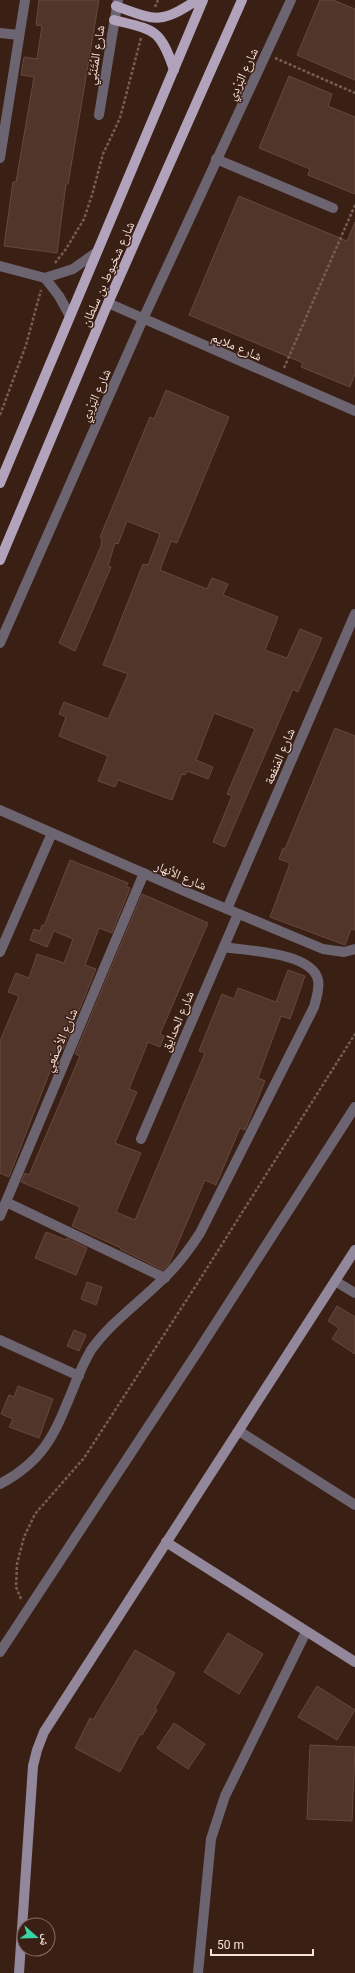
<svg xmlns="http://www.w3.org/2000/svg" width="355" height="1973" font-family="Roboto,'Noto Naskh Arabic',sans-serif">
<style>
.building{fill:#52352a;stroke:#66483c}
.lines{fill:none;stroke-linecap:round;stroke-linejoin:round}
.path{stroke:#755d53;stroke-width:2.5;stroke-dasharray:3 2;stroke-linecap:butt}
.street{stroke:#6c6571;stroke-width:10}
.secondary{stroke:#93889b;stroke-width:10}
.primary{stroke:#b1a3bb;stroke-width:10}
.labels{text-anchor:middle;stroke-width:3;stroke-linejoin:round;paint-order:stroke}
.street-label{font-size:13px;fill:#f6e3dc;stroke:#3a1f15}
</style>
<rect width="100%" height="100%" fill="#3a1f15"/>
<g class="building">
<path d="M39,0h60l-31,184h-2l-9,69 -53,-7 9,-64h3l18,-105 -13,-2 3,-18 13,2 5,-33 -6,-1z"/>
<path d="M320,0h13l22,9v71l-58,-25z"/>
<path d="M289,76l43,18 -4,12 27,11v77l-47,-19 2,-6 -51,-21z"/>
<path d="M239,196l108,45 8,-19v152l-5,13 -49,-20 2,-4 -114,-48z"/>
<path d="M166,390l63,27 -52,126 -6,-2 -11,29 47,19 5,-11 16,6 -5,11 55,22 -13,33 22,8 13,-29 22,9 -24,54 -5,-3 -68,158 -12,-5 19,-46 -5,-2 28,-65 -41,-16 -18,47 17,7 -5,12 -21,-8 -2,4 -3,-1 -10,26 -54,-20 -3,7 -17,-6 10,-25 -49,-20 7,-19 -7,-3 5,-12 44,17 20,-45 -25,-9 40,-101 5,1 12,-31 -33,-13 -9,23 -3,-1 -7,23 3,1 -36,84 -16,-8 42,-97 1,-8 -2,-1 50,-120 4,2z"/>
<path d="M335,728l20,8v194l-4,-1 -6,16 -75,-28 20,-54 -11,-4 4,-11 2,1z"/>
<path d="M70,860l58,23 -2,4 4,1 -18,45 -13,-5 -14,37 11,4 -33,80 -4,-1 -50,129 -9,-4v-132l19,-45 -11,-4 8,-19 13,5 8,-24 27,9 9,-24 -19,-8 -7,16 -17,-7 4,-11 6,2 2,-6 2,1z"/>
<path d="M142,894l66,29 -48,111 4,2 -4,11 -12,-5 -19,47 8,3 -22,51 26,10 -25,59 19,8 70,-167 -6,-2 23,-57 12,5 4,-11 38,14 12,-32 17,6 -15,43 -9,-3 -23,62 7,3 -20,49 -5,-2 -24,57 -11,-5 -36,84 -6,6 -43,-21 1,-1 -49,-22 8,-19 -59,-25 4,-9 4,2 51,-119 -5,-2z"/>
<path d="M46,1232l20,8 1,-2 20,10 -11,27 -41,-17z"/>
<path d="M87,1282l15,5 -6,18 -15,-6z"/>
<path d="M337,1306l18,11v37l-23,-15 7,-11 -11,-7z"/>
<path d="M74,1330l12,5 -7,16 -12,-5z"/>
<path d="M18,1386l35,13 -14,39 -30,-11 4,-8 -12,-5 8,-19 5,2z"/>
<path d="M228,1633l35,21 -24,40 -35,-22z"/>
<path d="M135,1650l40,23 -20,35 2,2 -15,25 -2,-1 -20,38 -45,-24 15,-30 3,2z"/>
<path d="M317,1686l38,24 -18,30 -39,-23z"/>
<path d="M174,1723l31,21 -17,25 -31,-21z"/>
<path d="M310,1745l45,2 -3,74 -45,-2z"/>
</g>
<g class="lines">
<g class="path">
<path d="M155,7l3,-7"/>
<path d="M275,58l80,35"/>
<path d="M55,263l11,-14 18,-30 8,-24 11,-41 17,-36 21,-80"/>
<path d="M284,368l71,-163"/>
<path d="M0,415l26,-70 15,-55"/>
<path d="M21,1599l-5,-12 1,-23 7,-27 11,-23 49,-56 111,-171 160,-253"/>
</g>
<g class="street">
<path d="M0,33l19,2"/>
<path d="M99,115l19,-115"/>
<path d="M0,158l25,-158"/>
<path d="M216,159l117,49"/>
<path d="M0,266l45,12 28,-9 24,-17"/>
<path d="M45,278l14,18 11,20"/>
<path d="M108,303l247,108"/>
<path d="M0,643l143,-324 148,-319"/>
<path d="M0,810l191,84 132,55 21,3 11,-3"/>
<path d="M227,909l128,-295"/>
<path d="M0,952l52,-119"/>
<path d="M141,1139l97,-225"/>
<path d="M6,1202l159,76"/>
<path d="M0,1216l144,-343"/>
<path d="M335,1281l20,12"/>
<path d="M0,1340l79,36"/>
<path d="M239,1431l116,74"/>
<path d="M0,1484c45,-24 55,-51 73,-95 5,-13 11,-27 18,-39 20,-28 49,-48 73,-72 14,-13 25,-28 36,-45l114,-226c2,-8 6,-19 4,-27 -6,-28 -71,-29 -94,-33"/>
<path d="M0,1652l200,-304 155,-241"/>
<path d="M198,1973l13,-134 14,-43 81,-164"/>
</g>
<g class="secondary">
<path d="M166,1542l189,120"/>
<path d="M19,1973l14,-207 4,-16 7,-18 311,-482"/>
</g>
<g class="primary">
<path d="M116,6c41,15 44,18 81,-6"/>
<path d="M114,20c40,10 46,8 60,50"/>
<path d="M0,483l203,-483"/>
<path d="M0,560l108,-257 134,-303"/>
</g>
</g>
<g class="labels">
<g class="street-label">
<text transform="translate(95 55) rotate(-81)" y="5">شارع المُتَنَبِّي</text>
<text transform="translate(242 74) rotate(-65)" y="5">شارع البَرْدِي</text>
<text transform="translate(107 274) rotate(-66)" y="5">شارع شخبوط بن سلطان</text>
<text transform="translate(237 346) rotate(23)" y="5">شارع ملايم</text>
<text transform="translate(95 395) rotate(-66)" y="5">شارع البَرْدِي</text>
<text transform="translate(279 756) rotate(-67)" y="5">شارع المَنفعة</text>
<text transform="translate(181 875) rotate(23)" y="5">شارع الأنهار</text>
<text transform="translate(177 1021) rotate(-67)" y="5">شارع الحدايق</text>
<text transform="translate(60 1040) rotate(-67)" y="5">شارع الأصمَعِي</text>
</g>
</g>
<g transform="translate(36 1937) rotate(110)"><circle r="19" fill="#3a1f15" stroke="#856d65"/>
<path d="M0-3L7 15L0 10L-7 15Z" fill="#39d4a5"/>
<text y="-6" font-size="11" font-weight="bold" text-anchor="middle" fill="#f6e3dc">ش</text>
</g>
<path d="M211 1949v6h102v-6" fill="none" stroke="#f6e3dc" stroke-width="2"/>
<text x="217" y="1949" font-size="12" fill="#f6e3dc" stroke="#3a1f15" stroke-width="3" paint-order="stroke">50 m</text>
</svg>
